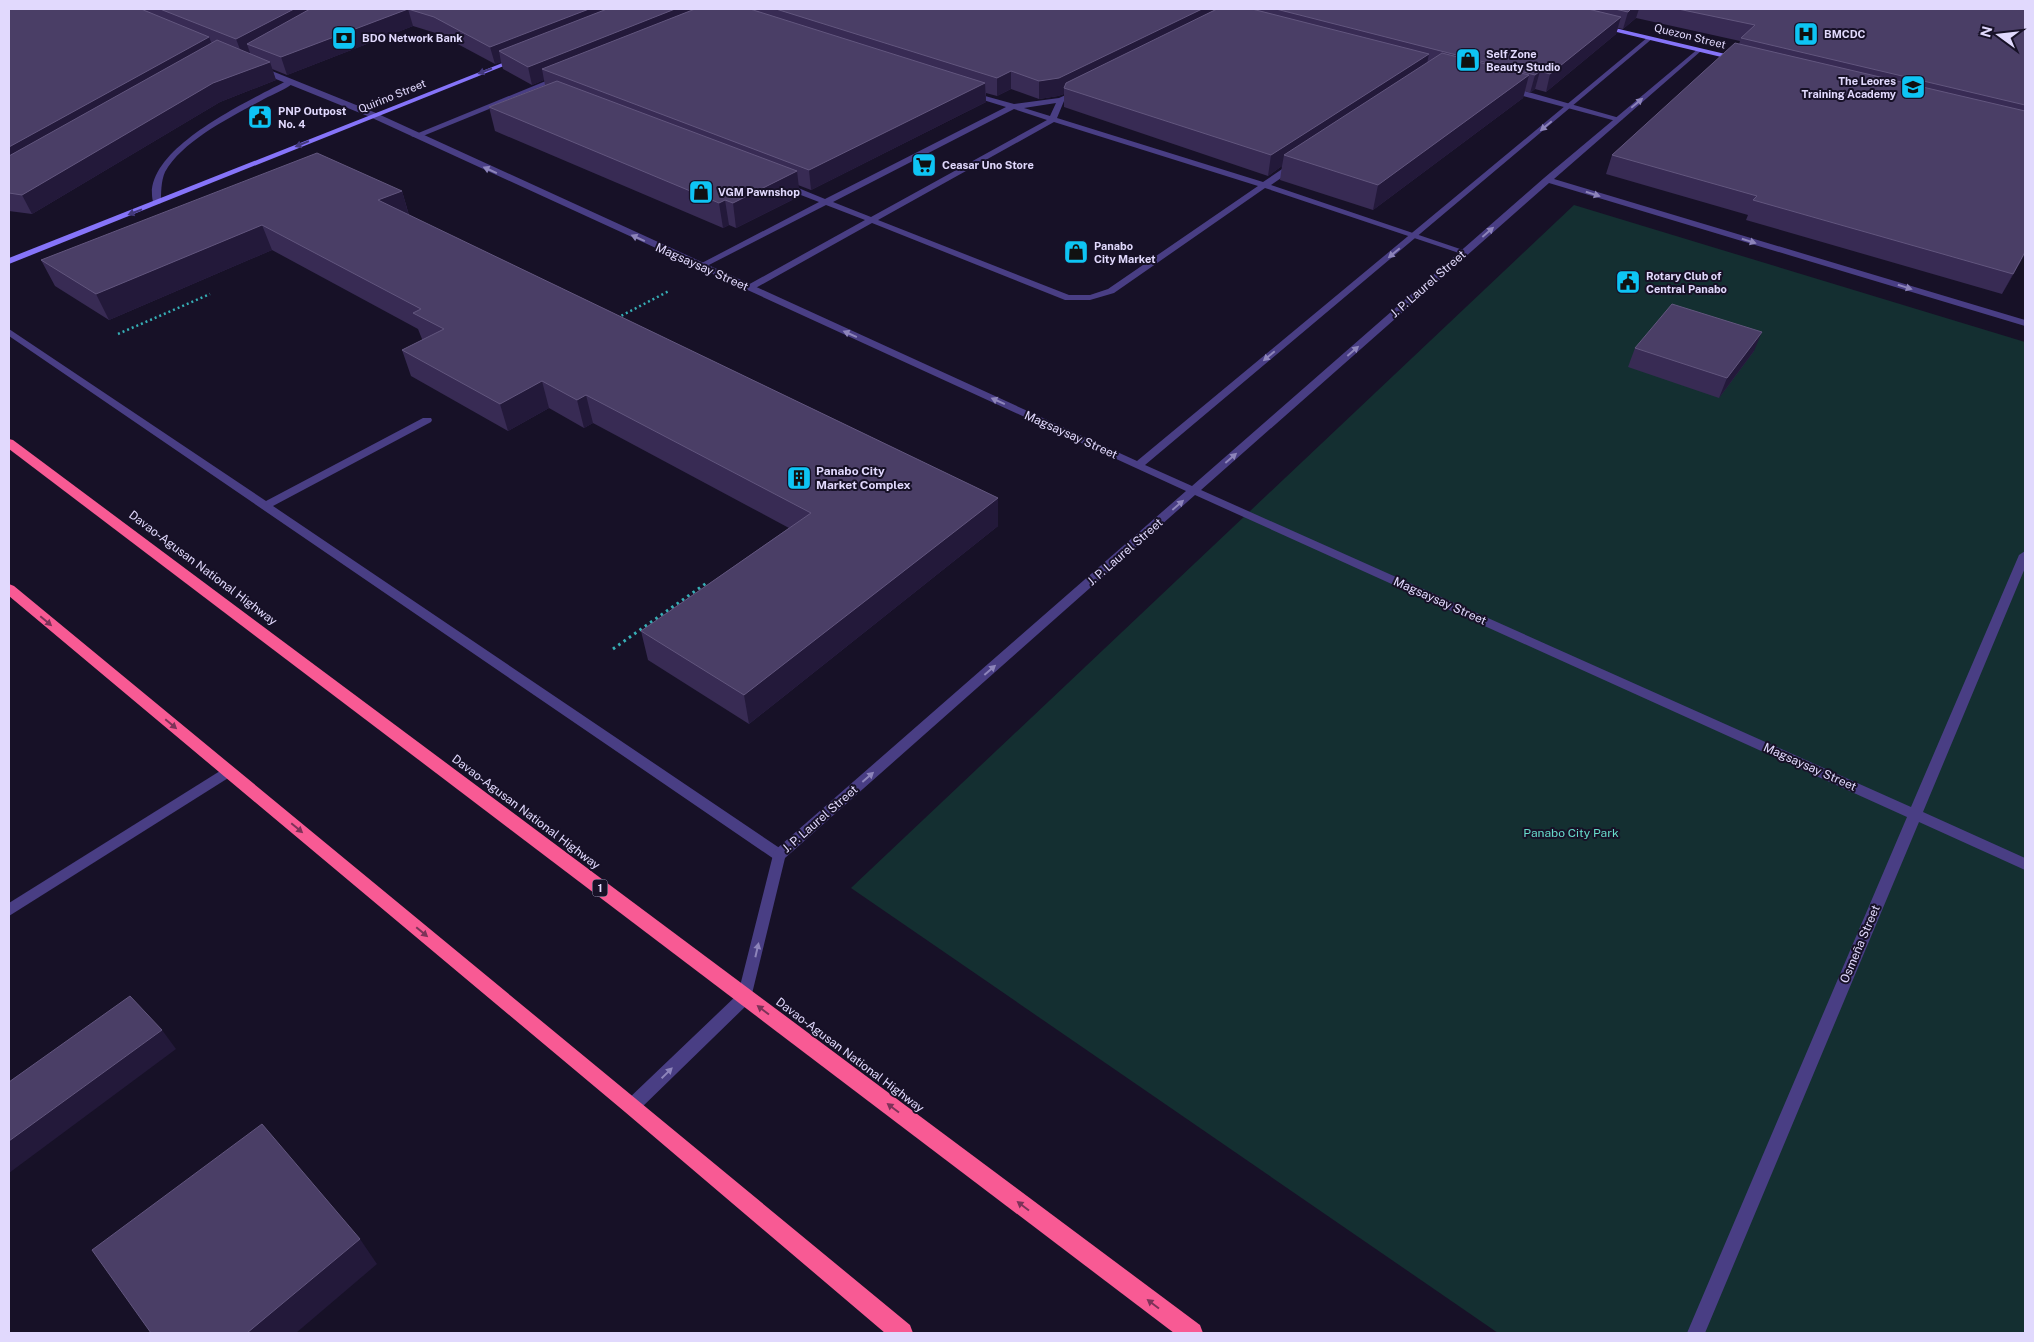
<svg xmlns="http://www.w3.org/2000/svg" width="2034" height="1342" font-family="'Public Sans',sans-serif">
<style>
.green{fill:#142f31}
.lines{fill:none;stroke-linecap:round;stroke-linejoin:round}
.path-far1{stroke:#36aeb5;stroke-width:2.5;stroke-dasharray:2 3;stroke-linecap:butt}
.path{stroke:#36aeb5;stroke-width:3;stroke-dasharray:2.5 4;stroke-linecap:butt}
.lane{fill:#493e84;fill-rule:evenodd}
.street{fill:#493e84;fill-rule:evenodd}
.secondary{fill:#8674f9;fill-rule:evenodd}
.highway{fill:#f85a94;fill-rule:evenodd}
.wall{fill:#382b54}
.shaded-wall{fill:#23193a}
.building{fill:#4a3e66;stroke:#62567e}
.oneway{fill:#43397b}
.oneway2{fill:#8d84ba}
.oneway3{fill:#7c3258}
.labels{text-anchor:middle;stroke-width:4;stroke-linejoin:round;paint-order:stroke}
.far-poi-label{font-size:11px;font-weight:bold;fill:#e1d9fd;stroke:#171127;text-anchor:start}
.far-street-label{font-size:11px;fill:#e1d9fd;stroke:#171127}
.shield{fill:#171127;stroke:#a49dbd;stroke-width:1}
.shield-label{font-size:11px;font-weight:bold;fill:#e1d9fd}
.street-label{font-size:12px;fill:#e1d9fd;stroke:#171127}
.poi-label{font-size:12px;font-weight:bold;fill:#e1d9fd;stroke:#171127;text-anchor:start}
.park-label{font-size:12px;fill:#67dbcb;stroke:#171127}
</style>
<rect width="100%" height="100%" fill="#171127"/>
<path class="green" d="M1574,205l451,137v991h-527l-647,-445z"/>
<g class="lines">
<g class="path-far1">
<path d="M617,318l52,-27"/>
<path d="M118,334l92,-40"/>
</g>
<path class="path" d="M613,649l95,-67"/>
<g class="lane">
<path d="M558,76l7,2 -147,60 -7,-2z"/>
<path d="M288,80l7,2c-9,7 -21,12 -31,17 -31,17 -81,41 -99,73 -4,9 -4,21 -4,31l-7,2c-19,-54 98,-105 134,-125z"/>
<path d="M1505,87h6l112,32 -7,2 -111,-30z"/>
<path d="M1077,90h3v4l-16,7 -7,17 206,64 28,-19h6v4l-26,18 198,67 -7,2 -197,-66 -151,105 -24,7h-25l-193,-77 -120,67h-6v-4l119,-66 -39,-15 -123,63 -3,1 -4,-3 123,-64 -39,-15v-4h6l39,16 181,-92 -39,-12v-4l47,13 45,-6zM1056,103l-6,13 -26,-8zM1014,109l33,11 -176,97 -38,-15zM1054,122l204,64 -150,103 -18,6h-21l-191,-75z"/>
<path d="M9,329l257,172 157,-83h8l1,2 -1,2 -158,84 511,345 2,4 -2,4 -5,2 -5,-2 -765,-523z"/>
</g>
<g class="street">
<path d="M1648,37l5,1 -508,427 47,21 352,-308 155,-130 3,2 -1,1 -147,128 471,141v6l-476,-143 -348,307 710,317 108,-252 6,-4v17l-102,244 102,46v12l-106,-48 -214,511h-18l220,-516 -712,-322 -410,363 -35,144 -112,109 -6,2 -6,-2 -2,-5 2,-5 112,-107 36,-143 412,-360 -816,-374 -114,-46v-4h6l114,46 761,348z"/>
<path d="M228,766l5,1 2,4 -2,4 -224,141v-13z"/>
</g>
<g class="secondary">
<path d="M1602,25l136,32 4,2 -4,2 -138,-33 -1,-1z"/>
<path d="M515,58l6,1 -512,205v-6z"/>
</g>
<g class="highway">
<path d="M9,439l4,1 1187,885 3,8h-29l-1165,-884z"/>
<path d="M9,584l5,2 896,739 3,8h-28l-260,-221 -616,-516z"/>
</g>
</g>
<g class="wall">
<path d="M9,9h2016v245l-23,40 -256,-74 2,-5 -142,-41 6,-19 127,-111 1,-3 -104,-23 -13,11 -5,-1 -2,6 -70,58 -11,-3 -5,4 -5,-2 -2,7 -150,112 -93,-30 2,-14 -14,10 -204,-69v-13l-6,2 -19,3 -28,-10 -14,7 -11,-3v9l-175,88 -13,-5 2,11 -64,32 -7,-3 -6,3 -228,-97 -6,-24 56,-22 -1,-5 -12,5 -29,-16 -2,-7 -6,2 -56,-30 -26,-8 -126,49 -15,-6 4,11 -56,22 -188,112 -23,-3z"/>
<path d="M402,191l7,24 589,283v28l-249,198 -101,-64 -7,-29 148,-103 -196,-105 -9,5 -35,-20 -41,23 -97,-55 -9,-26 20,-10v-1l-4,-10 -146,-79 -163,70 -54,-34 -14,-26z"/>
<path d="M1635,348l119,3 -35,47 -91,-31z"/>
</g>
<g class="shaded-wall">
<path d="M294,9h37l-84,35 3,9 -7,4 -7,-18z"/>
<path d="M408,9l5,17 -126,49 -6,-18z"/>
<path d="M589,9h47l-137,42 2,11 -6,2 -5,-17z"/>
<path d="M675,9h35l-168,60 2,11 -12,5 -4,-18z"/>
<path d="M1202,9h15l-153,79v6l-6,2 -19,3v-18z"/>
<path d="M1631,9h8l-3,9 -13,11 5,-17z"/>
<path d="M1621,17l-5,17 -70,58 4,-18z"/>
<path d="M209,37l7,17 -207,117v-24z"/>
<path d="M1429,54l-4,19 -141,82 -2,11 -14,10 3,-21z"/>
<path d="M270,62l6,18 -56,22 -188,112 -10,-19 191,-112z"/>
<path d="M1011,71v18l-14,7v-18z"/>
<path d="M1540,71l-5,18 -5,4 5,-18z"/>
<path d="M1529,75l-6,23 -150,112 5,-25z"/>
<path d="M985,83l1,19 -175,88 -2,-20z"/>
<path d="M797,171l3,25 -64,32 -3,-25z"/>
<path d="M402,191l7,25 -31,-16z"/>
<path d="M725,200l4,25 -6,3 -4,-25z"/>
<path d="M262,225l10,25 -163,70 -13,-26z"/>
<path d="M2025,252v2l-23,40 11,-20z"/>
<path d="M1762,332l-8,19 -35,47 8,-20z"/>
<path d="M542,381l7,27 -41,23 -8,-27z"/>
<path d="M586,395l7,28 -9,5 -7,-28z"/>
<path d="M998,498v28l-249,198 -5,-29z"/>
<path d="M162,1030l14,19 -167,124v-32z"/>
<path d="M360,1239l17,25 -81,69h-49z"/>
</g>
<g class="building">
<path d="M9,9h132l68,28 -200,110z"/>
<path d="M160,9h134l-58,30z"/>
<path d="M310,9h279l-99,38 -56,-30 -26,-8 -127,48 -34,-13z"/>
<path d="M607,9h68l-147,58 -29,-16z"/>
<path d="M695,9h55l235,74 -176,87 -267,-101z"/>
<path d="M776,9h426l-143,69 -20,3 -28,-10 -14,7z"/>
<path d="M1217,9h35l177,45 -158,101 -207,-67 2,-5z"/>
<path d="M1276,9h312l33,8 -71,57 -10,-3 -5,4z"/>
<path d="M1615,9h16l-3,3z"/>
<path d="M1678,9h347v96l-284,-67 14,-13z"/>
<path d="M217,40l53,22 -57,21 -191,112 -13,-2v-37z"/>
<path d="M1735,43l290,68v141l-12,22 -260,-74 4,-4 -145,-41z"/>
<path d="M1442,53l87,22 -151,110 -94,-30z"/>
<path d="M557,81l240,90 -64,32 -8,-3 -6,3 -230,-96z"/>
<path d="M317,153l85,38 -24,9 620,298 -254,197 -103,-64 170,-118 -225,-118 -9,5 -35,-19 -42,23 -98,-54 42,-21 -31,-16 8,-4 -159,-84 -166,69 -55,-34z"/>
<path d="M1672,304l90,28 -35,46 -92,-30z"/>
<path d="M130,996l32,34 -153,111v-59z"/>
<path d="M262,1124l98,115 -113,94h-96l-59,-83z"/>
</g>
<defs><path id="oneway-solid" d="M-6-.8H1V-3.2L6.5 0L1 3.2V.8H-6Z" transform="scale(1.25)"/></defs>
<g class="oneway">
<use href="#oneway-solid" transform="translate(485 71) rotate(159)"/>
<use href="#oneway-solid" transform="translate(302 144) rotate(158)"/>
<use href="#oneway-solid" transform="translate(135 212) rotate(159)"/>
</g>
<g class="oneway2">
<use href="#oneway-solid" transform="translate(1637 103) rotate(-40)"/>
<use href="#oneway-solid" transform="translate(1546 126) rotate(140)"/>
<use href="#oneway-solid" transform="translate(490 170) rotate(-156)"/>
<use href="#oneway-solid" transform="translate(1593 194) rotate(17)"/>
<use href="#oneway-solid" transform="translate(1488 232) rotate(-41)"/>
<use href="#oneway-solid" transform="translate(638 238) rotate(-156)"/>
<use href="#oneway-solid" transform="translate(1749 241) rotate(17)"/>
<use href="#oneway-solid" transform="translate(1394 253) rotate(140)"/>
<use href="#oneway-solid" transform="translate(1905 287) rotate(17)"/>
<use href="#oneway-solid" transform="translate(850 334) rotate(-156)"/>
<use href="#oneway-solid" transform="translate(1353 351) rotate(-41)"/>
<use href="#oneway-solid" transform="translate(1269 356) rotate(140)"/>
<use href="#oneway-solid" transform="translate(998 401) rotate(-156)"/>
<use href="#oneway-solid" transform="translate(1231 458) rotate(-41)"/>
<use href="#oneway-solid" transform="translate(1178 505) rotate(-41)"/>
<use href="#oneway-solid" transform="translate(990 670) rotate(-41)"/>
<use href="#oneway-solid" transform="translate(868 777) rotate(-41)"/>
<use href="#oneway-solid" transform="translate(757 950) rotate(-77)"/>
<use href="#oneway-solid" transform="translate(667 1073) rotate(-44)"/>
</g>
<g class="oneway3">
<use href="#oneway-solid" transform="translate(46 621) rotate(40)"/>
<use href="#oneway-solid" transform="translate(171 724) rotate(40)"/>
<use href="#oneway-solid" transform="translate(297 828) rotate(40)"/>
<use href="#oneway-solid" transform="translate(422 932) rotate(40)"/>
<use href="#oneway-solid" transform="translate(763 1010) rotate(-143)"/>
<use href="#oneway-solid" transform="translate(893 1108) rotate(-143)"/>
<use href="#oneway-solid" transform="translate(1023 1206) rotate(-143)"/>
<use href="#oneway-solid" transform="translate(1153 1304) rotate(-143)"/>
</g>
<defs>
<symbol id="hospital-square" viewBox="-11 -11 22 22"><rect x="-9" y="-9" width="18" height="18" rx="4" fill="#0ec4f4" stroke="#171127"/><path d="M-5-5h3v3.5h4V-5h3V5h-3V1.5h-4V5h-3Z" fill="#111"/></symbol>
<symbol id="bank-square" viewBox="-11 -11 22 22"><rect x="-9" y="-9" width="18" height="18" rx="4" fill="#0ec4f4" stroke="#171127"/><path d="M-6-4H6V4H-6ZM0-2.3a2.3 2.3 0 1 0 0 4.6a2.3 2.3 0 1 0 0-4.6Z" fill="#111"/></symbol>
<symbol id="shop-square" viewBox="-11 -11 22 22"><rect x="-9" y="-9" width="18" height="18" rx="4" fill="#0ec4f4" stroke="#171127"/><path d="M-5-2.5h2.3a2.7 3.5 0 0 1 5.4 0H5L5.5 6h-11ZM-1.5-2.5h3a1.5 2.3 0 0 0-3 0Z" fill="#111"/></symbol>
<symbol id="school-square" viewBox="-11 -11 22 22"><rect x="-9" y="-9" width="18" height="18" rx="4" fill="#0ec4f4" stroke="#171127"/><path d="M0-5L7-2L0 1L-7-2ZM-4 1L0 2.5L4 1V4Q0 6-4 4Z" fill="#111"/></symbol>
<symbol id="civic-square" viewBox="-11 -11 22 22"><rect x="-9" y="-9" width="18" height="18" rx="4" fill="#0ec4f4" stroke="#171127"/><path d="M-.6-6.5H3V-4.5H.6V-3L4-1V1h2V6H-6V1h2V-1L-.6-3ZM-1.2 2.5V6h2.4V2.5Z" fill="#111"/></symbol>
<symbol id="supermarket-square" viewBox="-11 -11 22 22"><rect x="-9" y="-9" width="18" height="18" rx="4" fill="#0ec4f4" stroke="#171127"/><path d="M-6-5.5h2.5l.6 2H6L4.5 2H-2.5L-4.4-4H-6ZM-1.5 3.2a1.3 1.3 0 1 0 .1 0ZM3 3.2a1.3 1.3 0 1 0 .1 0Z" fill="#111"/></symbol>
<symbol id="building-square" viewBox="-11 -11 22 22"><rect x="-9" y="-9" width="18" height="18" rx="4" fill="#0ec4f4" stroke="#171127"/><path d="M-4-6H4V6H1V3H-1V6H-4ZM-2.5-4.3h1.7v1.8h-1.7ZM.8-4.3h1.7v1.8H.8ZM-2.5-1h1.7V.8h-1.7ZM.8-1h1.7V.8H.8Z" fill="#111"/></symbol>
</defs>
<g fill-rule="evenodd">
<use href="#hospital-square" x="1792" y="20" width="28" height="28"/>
<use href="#bank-square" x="330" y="24" width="28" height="28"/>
<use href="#shop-square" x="1454" y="46" width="28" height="28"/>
<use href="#school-square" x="1899" y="73" width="28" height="28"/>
<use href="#civic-square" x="246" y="103" width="28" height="28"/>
<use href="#supermarket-square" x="910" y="151" width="28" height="28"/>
<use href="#shop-square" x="687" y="178" width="28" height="28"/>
<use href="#shop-square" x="1062" y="238" width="28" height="28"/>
<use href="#civic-square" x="1614" y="268" width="28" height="28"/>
<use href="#building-square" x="785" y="464" width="28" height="28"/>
</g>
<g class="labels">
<g class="far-poi-label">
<text x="1824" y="38">BMCDC</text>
<text x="362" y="42">BDO Network Bank</text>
<text x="1486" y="58">Self Zone<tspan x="1486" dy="13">Beauty Studio</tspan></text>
<text x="1896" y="85" text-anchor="end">The Leores<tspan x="1896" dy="13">Training Academy</tspan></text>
<text x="278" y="115">PNP Outpost<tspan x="278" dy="13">No. 4</tspan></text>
<text x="942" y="169">Ceasar Uno Store</text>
<text x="718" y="196">VGM Pawnshop</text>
<text x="1094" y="250">Panabo<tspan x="1094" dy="13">City Market</tspan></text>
<text x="1646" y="280">Rotary Club of<tspan x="1646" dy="13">Central Panabo</tspan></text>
</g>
<g class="far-street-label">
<text transform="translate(1690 36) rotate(14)" y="4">Quezon Street</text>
<text transform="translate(392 96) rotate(-22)" y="4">Quirino Street</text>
</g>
<rect class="shield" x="592.5" y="879.5" width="15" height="17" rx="4"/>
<g class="shield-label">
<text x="600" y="892">1</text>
</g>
<g class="street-label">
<text transform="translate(702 267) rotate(24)" y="4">Magsaysay Street</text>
<text transform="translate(1428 284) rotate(-41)" y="4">J. P. Laurel Street</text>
<text transform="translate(1071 435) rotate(24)" y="4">Magsaysay Street</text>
<text transform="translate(1125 552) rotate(-41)" y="4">J. P. Laurel Street</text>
<text transform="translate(203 568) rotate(37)" y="4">Davao-Agusan National Highway</text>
<text transform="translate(1440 601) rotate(24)" y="4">Magsaysay Street</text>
<text transform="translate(1810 767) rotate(24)" y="4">Magsaysay Street</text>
<text transform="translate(526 812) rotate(37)" y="4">Davao-Agusan National Highway</text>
<text transform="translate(820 819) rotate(-41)" y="4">J. P. Laurel Street</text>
<text transform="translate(1860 944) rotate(-67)" y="4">Osmeña Street</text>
<text transform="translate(850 1055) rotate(37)" y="4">Davao-Agusan National Highway</text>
</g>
<g class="poi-label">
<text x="816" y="475">Panabo City<tspan x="816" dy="14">Market Complex</tspan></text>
</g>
<g class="park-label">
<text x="1571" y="837">Panabo City Park</text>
</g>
</g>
<rect width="2034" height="1342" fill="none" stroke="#e1d9fd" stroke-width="20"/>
<g transform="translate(1999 35) rotate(285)" stroke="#171127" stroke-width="4" paint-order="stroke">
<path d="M0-4L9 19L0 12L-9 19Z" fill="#e1d9fd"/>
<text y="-8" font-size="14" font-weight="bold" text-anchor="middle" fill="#e1d9fd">N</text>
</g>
</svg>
